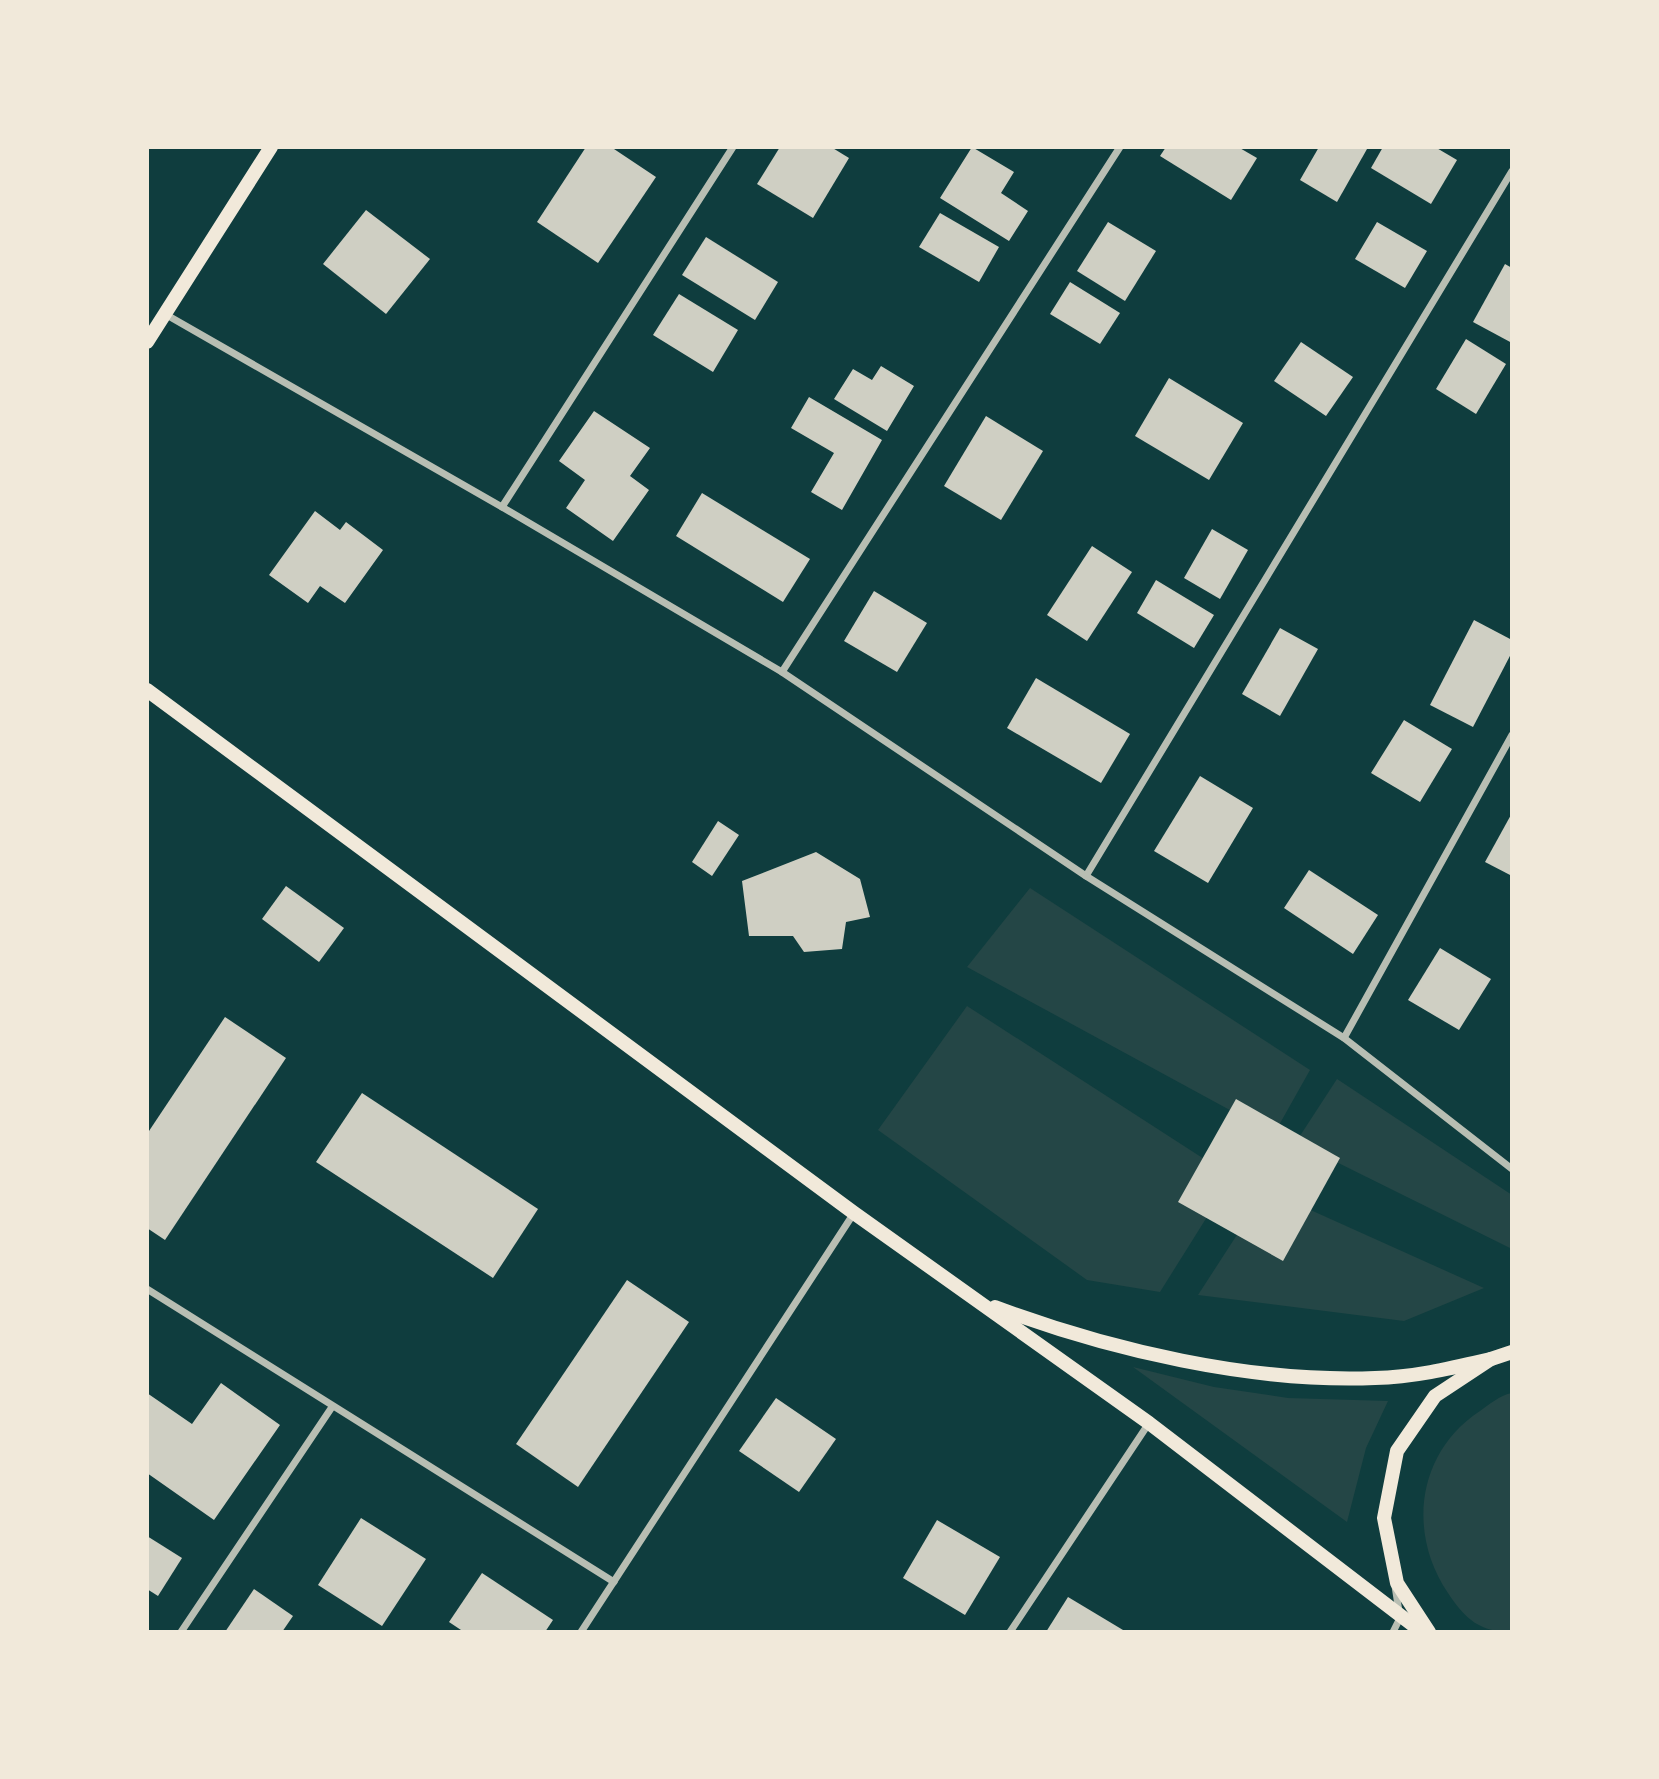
<svg xmlns="http://www.w3.org/2000/svg" width="1659" height="1779" font-family="'Fira Sans Condensed',sans-serif">
<style>
.green{fill:#244646}
.building{fill:#cfcfc3}
.lines{fill:none;stroke-linecap:round;stroke-linejoin:round}
.minor{stroke:#b8beb3;stroke-width:7}
.secondary{stroke:#f1e9da;stroke-width:14}
</style>
<rect width="100%" height="100%" fill="#0f3d3e"/>
<g class="green">
<path d="M1030,888l280,182 -36,64 -307,-167z"/>
<path d="M967,1006l265,171 -72,115 -73,-12 -209,-150z"/>
<path d="M1337,1079l175,116v54l-216,-107z"/>
<path d="M1266,1190l218,98 -80,33 -206,-26z"/>
<path d="M1133,1367l81,20 74,11 100,3 -22,47 -19,74z"/>
<path d="M1512,1393v239c-32,0 -46,-12 -64,-39 -41,-60 -31,-141 32,-182 10,-7 20,-16 32,-18z"/>
</g>
<g class="building">
<path d="M586,147h25l45,30 -58,86 -61,-41z"/>
<path d="M780,147h51l18,11 -36,60 -56,-34z"/>
<path d="M972,147l42,25 -13,21 27,18 -19,30 -69,-43z"/>
<path d="M1166,147h72l19,11 -26,42 -71,-44z"/>
<path d="M1319,147l48,2 -30,53 -37,-22z"/>
<path d="M1383,147h52l22,13 -26,44 -60,-36z"/>
<path d="M366,210l64,49 -44,55 -63,-50z"/>
<path d="M940,213l59,34 -20,35 -60,-35z"/>
<path d="M1108,222l48,29 -31,50 -48,-30z"/>
<path d="M1377,222l50,29 -22,37 -50,-29z"/>
<path d="M706,237l72,45 -23,38 -73,-45z"/>
<path d="M1505,264l7,4v75l-39,-21z"/>
<path d="M1070,282l50,31 -20,31 -50,-30z"/>
<path d="M679,294l59,36 -25,42 -60,-37z"/>
<path d="M1466,339l40,25 -30,50 -40,-25z"/>
<path d="M1301,342l52,35 -27,39 -52,-35z"/>
<path d="M881,366l33,20 -27,45 -53,-32 19,-30 19,11z"/>
<path d="M1169,378l74,45 -34,57 -74,-44z"/>
<path d="M809,397l73,43 -40,70 -31,-18 23,-39 -43,-25z"/>
<path d="M594,411l56,37 -20,28 19,14 -36,51 -47,-33 19,-28 -26,-19z"/>
<path d="M986,416l57,35 -42,69 -57,-34z"/>
<path d="M702,493l108,66 -27,43 -107,-66z"/>
<path d="M315,511l25,19 6,-8 37,28 -38,53 -25,-17 -12,17 -39,-28z"/>
<path d="M1212,529l36,21 -28,49 -36,-21z"/>
<path d="M1092,546l40,26 -45,69 -40,-26z"/>
<path d="M1156,580l58,35 -20,33 -57,-35z"/>
<path d="M874,591l53,32 -30,49 -53,-31z"/>
<path d="M1474,620l38,20v12l-39,75 -43,-22z"/>
<path d="M1280,628l38,21 -38,67 -38,-22z"/>
<path d="M1036,678l94,56 -29,49 -94,-55z"/>
<path d="M1404,720l48,29 -32,53 -49,-29z"/>
<path d="M1200,776l53,32 -45,75 -54,-32z"/>
<path d="M1512,813v63l-27,-14z"/>
<path d="M718,821l21,14 -27,41 -20,-14z"/>
<path d="M816,852l44,27 10,38 -24,5 -4,27 -38,3 -11,-16h-44l-7,-55z"/>
<path d="M1309,870l69,45 -25,39 -69,-46z"/>
<path d="M286,886l58,42 -25,34 -57,-43z"/>
<path d="M1440,948l51,31 -32,51 -51,-30z"/>
<path d="M225,1017l61,41 -121,182 -18,-12v-94z"/>
<path d="M362,1093l176,116 -45,69 -177,-116z"/>
<path d="M1236,1099l104,59 -57,103 -105,-59z"/>
<path d="M627,1280l62,42 -111,165 -62,-43z"/>
<path d="M221,1383l59,42 -66,95 -67,-47v-80l45,31z"/>
<path d="M776,1398l60,41 -37,53 -60,-41z"/>
<path d="M361,1518l65,41 -44,67 -64,-41z"/>
<path d="M937,1520l63,37 -35,58 -62,-37z"/>
<path d="M147,1536l35,22 -24,38 -11,-7z"/>
<path d="M482,1573l71,47 -8,12h-81l-15,-10z"/>
<path d="M254,1589l39,27 -11,16h-57z"/>
<path d="M1068,1597l55,33 -2,2h-75z"/>
</g>
<g class="lines">
<g class="minor">
<path d="M165,314l337,193 280,165 304,204 258,162 168,131"/>
<path d="M502,507l231,-360"/>
<path d="M782,672l338,-525"/>
<path d="M1086,876l426,-705"/>
<path d="M1344,1038l168,-303"/>
<path d="M147,1289l467,293"/>
<path d="M181,1632l151,-225"/>
<path d="M581,1632l273,-419"/>
<path d="M1010,1632l139,-209"/>
<path d="M1393,1632l7,-14 -5,-32"/>
</g>
<g class="secondary">
<path d="M147,342l124,-195"/>
<path d="M147,690l707,523 295,210 273,209"/>
<path d="M995,1307c115,43 256,76 380,71 40,-1 77,-10 116,-19"/>
<path d="M1429,1632l-32,-49 -13,-65 13,-67 38,-55 56,-37 21,-7"/>
</g>
</g>
<rect width="1659" height="1779" fill="none" stroke="#f1e9da" stroke-width="298"/>
</svg>
